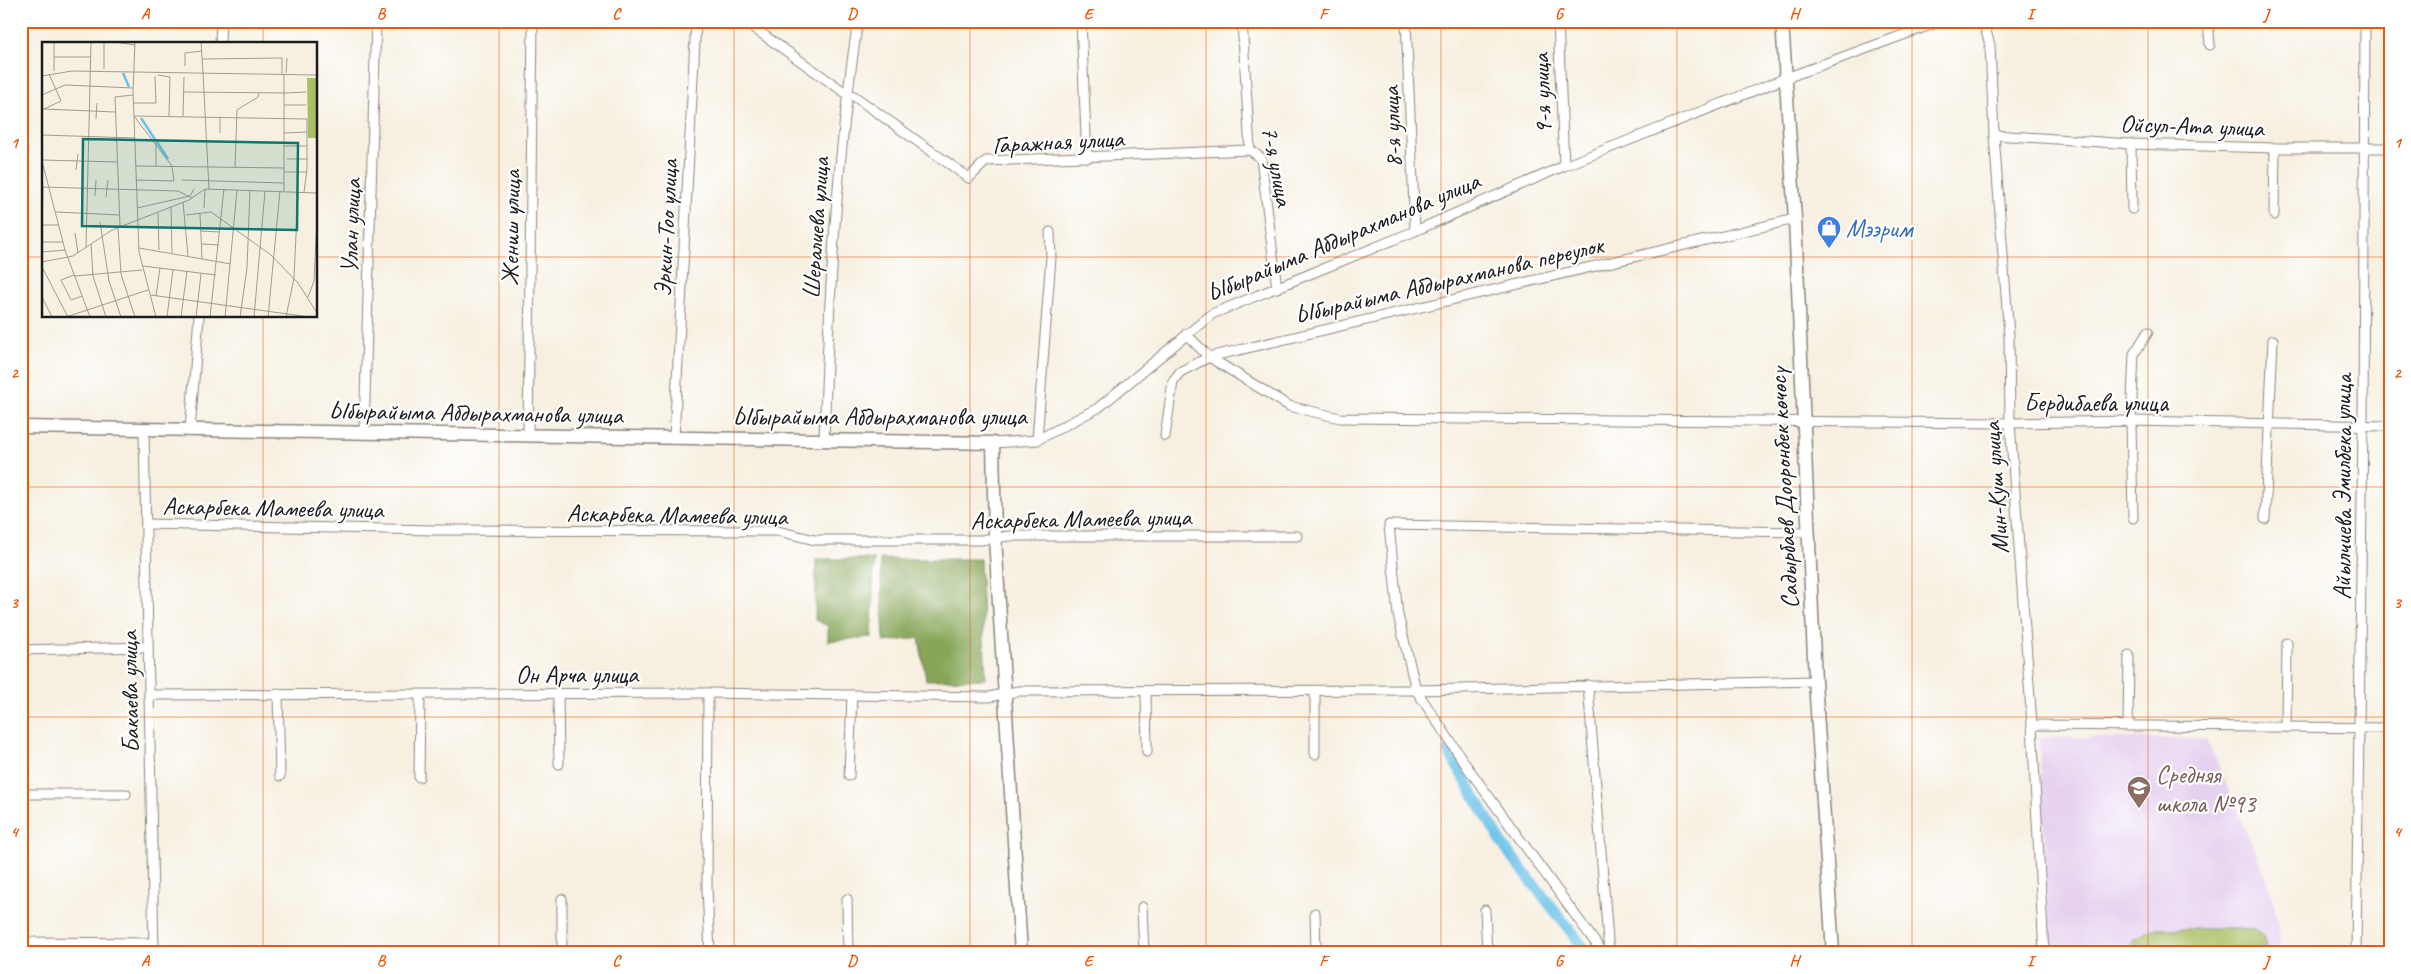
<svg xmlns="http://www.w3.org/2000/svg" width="2411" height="974" font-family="Caveat,sans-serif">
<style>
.built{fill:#e6d2f0}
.green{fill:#aabf63;stroke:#636e40}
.forest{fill:#87a659;stroke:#52613a}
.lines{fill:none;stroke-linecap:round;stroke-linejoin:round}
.canal{stroke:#6ac1e7;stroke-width:11}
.street-casing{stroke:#8a867e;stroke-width:11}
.secondary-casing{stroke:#8a867e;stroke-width:15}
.street{stroke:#fff;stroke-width:9}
.secondary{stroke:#fff;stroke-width:12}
.grid{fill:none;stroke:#e8590c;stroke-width:1;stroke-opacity:0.55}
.labels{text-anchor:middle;stroke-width:4.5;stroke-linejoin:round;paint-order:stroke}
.street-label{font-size:25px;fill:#1c1c1c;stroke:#fff}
.shop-label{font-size:25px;fill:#366cbe;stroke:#fff;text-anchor:start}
.education-label{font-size:25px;fill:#785e54;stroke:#fff;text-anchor:start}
.inset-river{fill:none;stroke:#6ac1e7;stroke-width:2.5}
.inset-road{fill:none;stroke:#9f9b92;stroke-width:1}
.view{fill:#0f766e;fill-opacity:0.15;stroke:#0f766e;stroke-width:2.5}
.inset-edge{fill:none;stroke:#1c1c1c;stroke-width:2.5}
.neatline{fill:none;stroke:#e8590c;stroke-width:2}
.grid-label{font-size:16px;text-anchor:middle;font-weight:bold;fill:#e8590c}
</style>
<rect width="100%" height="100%" fill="#fff"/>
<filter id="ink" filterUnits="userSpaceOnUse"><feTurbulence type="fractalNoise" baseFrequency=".02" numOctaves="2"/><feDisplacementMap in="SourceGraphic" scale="10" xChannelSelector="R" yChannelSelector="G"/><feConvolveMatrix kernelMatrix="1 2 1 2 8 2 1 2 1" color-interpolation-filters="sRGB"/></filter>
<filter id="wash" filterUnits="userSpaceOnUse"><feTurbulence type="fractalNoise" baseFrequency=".0096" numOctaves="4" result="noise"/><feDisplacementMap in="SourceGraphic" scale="20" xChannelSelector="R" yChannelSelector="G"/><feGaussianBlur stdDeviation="1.12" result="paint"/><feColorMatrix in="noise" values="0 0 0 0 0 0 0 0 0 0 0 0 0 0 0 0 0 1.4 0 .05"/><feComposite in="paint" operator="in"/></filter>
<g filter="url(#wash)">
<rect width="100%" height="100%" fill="#f7f0e1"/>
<path class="built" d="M2039,737l168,2 60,140 12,45v29h-229z"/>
<path class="green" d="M2152,929h102l9,8 5,16h-138l3,-13z"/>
<g class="forest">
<path d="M816,559h58l-2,78 -44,4v-15l-13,-6z"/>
<path d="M880,559h100l6,120 -60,1 -7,-42 -35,4z"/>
</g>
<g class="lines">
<path class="canal" d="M1448,751l57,97 83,105"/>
</g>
</g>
<g filter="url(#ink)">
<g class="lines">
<defs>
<g id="street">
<path d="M744,21l103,73 7,2 115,82 17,-17 264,-11"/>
<path d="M1081,21l6,137"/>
<path d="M1242,21l8,129 11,8 16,130"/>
<path d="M1406,21l9,210"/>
<path d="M1558,21l6,145"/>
<path d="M1983,21l7,24 4,90 15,201 1,87 22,302 12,228"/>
<path d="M2208,21l2,24"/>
<path d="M220,44l1,-23"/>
<path d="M1994,135l137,9 144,4h115"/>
<path d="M2131,144l1,65"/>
<path d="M2274,215l1,-67"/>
<path d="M1186,334l23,23 80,49 51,12 670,5 121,-2 259,5"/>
<path d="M144,430l10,523"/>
<path d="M190,431l9,-115"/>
<path d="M364,433l12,-412"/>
<path d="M528,435l5,-414"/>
<path d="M1165,436l8,-55 7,-9 29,-15 586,-138"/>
<path d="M674,437l22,-416"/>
<path d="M824,440c5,-141 12,-279 34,-419"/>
<path d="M1037,440l14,-183 -1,-25"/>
<path d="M993,443l44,-3 61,-32 114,-94 203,-83 149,-65 222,-88 155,-57"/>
<path d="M2133,518l-2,-97 3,-67 14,-22"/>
<path d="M2265,519l8,-179"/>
<path d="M146,524l288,6 344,1 37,9h166l28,-4h288"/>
<path d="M21,650l127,-3"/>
<path d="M1588,685l21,268"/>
<path d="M1146,691l1,61"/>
<path d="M1315,692v62"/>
<path d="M708,693l-1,195 3,65"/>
<path d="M278,694l2,82"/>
<path d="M558,694l1,70"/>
<path d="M149,695l559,-2 281,4 29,-6 398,-1 399,-9"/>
<path d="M2032,725l358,3"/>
<path d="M2128,726l1,-71"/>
<path d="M2286,727l1,-84"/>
<path d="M849,776l3,-81"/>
<path d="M419,777l1,-81"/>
<path d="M21,794h105"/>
<path d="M847,899l1,54"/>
<path d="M1142,907l2,46"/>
<path d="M1485,910l2,43"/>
<path d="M1315,913l1,40"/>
<path d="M21,942l133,1"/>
<path d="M562,953v-54"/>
<path d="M1603,953l-135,-185 -52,-78 -18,-75 -9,-90 419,7"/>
<path d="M2356,953l7,-528 2,-404"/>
</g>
<g id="secondary">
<path d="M1782,21l13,198 20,462 18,272"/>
<path d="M21,427l972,16 2,95 26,415"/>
</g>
</defs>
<use href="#street" class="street-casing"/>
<use href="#secondary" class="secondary-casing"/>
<use href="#street" class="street"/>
<use href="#secondary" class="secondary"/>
</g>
</g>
<path class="grid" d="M263,21v23M499,21v932M734,21v932M970,21v932M1206,21v932M1441,21v932M1677,21v932M1912,21v932M2148,21v932M21,257h23M316,257h2074M263,316v637M21,487h2369M21,717h2369"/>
<defs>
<symbol id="shop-pin" viewBox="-11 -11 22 30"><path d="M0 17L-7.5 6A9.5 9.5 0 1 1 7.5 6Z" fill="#3f7fe0" stroke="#fff"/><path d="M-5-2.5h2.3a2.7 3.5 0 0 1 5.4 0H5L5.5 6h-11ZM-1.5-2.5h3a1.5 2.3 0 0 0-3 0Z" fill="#fff"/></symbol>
<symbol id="school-pin" viewBox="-11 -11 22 30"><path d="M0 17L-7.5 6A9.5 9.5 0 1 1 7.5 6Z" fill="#8d6e63" stroke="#fff"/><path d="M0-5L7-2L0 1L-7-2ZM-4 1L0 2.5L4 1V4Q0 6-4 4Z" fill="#fff"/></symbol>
</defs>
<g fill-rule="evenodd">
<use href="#shop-pin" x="1815" y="214" width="28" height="38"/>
<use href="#school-pin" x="2125" y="774" width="28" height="38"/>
</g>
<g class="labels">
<g class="street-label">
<text transform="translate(1541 94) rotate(-92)" y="9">9-я улица</text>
<text transform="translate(2192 125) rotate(2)" y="9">Ойсул-Ата улица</text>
<text transform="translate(1391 127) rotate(-92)" y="9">8-я улица</text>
<text transform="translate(1058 141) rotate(-3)" y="9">Гаражная улица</text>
<text transform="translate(1278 166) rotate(79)" y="9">7-я улица</text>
<text transform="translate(350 226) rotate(-88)" y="9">Улан улица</text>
<text transform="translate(510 228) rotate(-89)" y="9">Жениш улица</text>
<text transform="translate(665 228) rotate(-87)" y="9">Эркин-Тоо улица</text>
<text transform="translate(815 228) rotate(-86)" y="9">Шералиева улица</text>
<text transform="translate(1343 236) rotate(-23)" y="9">Ыбырайыма Абдырахманова улица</text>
<text transform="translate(1449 279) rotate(-13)" y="9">Ыбырайыма Абдырахманова переулок</text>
<text x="2096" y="411">Бердибаева улица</text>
<text transform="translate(476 412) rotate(1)" y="9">Ыбырайыма Абдырахманова улица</text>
<text x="880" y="425">Ыбырайыма Абдырахманова улица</text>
<text transform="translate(2342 487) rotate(-90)" y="9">Айылчиева Эмилбека улица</text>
<text transform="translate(1783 488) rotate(-93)" y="9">Садырбаев Дооронбек көчөсү</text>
<text transform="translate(1995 488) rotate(-94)" y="9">Мин-Куш улица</text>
<text transform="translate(273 507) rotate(1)" y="9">Аскарбека Мамеева улица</text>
<text transform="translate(677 514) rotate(1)" y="9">Аскарбека Мамеева улица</text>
<text transform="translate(1081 518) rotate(-1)" y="9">Аскарбека Мамеева улица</text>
<text x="577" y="683">Он Арча улица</text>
<text transform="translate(129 692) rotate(-91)" y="9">Бакаева улица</text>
</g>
<g class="shop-label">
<text x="1846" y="237">Мээрим</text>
</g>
<g class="education-label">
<text x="2156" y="783">Средняя<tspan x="2156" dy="29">школа №93</tspan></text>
</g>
</g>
<g transform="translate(42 42)">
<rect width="275" height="275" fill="#f7f0e1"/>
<path d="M265,36h10v60h-9z" fill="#aabf63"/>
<path class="inset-river" d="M81,31l6,14M99,76l15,23M115,100l11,17"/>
<path class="inset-road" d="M72,0l21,3M93,0l-2,49 6,161 17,65M159,0l2,31M12,15h36M160,17l80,-1v16M143,24v-13l17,-2M62,27v-27M12,29v-29M161,31l6,116M244,31l1,-15M242,32v117M116,33l12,2 -1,39M0,34l30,-5 245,4M141,50l102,1M243,51l21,-1M0,53l23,-10 68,3M91,61h23l-1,-27M242,63h22M2,67l71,3M0,68l19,-9 -12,-27M92,74l38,50 2,15 -38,-1M93,74l172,3v50l-3,23M141,74l1,-39M178,75v16M54,77l1,-16M242,91l23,-1M0,93l93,3M242,104h23M245,117h20M0,118l75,2M0,119l23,89 25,67M94,124l148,2M114,124v-25l128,2M193,125l2,-57 21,-13 1,-4M34,128l2,-16M242,130h23M140,138l102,3M0,145l136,4 14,7M53,154l1,-16M64,155l2,-17M141,160l5,54M129,165l1,46M95,166l53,-12 4,-7M162,166l1,-19M14,170l63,3M116,171l1,37M158,172l2,45M144,173l25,-3 60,43 27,28 19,30M58,180l9,59 12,36M0,183l1,-38M0,183h17M78,184l-5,-129 18,-2M76,186l3,46 14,43M159,189l19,1M33,191l3,20M0,200h21M49,202l2,32 13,41M160,202l17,1M44,205l5,-205M97,206l92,16M0,210l23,-2M0,220l31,-6 39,-26 77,-30 16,-11 112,4M101,224l73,9M0,225l26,50M32,233l-13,5 10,20 11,-4M33,234l67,-6M109,253l158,22M114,254l4,-28M0,255l10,20M266,255l6,-16 3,-63M24,275l82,-27M125,275l6,-48M139,275l6,-46M154,275l5,-43M168,275l14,-128M183,275l12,-127M198,275l7,-49 3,-78M212,275l11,-126M226,275l12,-126M244,275l8,-39 4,-86"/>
<path class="view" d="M41,97l215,4 -1,87 -215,-4z"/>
<rect width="275" height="275" class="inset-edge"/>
</g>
<rect width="2411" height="974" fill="none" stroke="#fff" stroke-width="55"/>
<rect x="28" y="28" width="2356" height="918" class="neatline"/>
<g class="grid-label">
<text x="145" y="19">A</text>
<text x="381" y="19">B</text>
<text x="616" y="19">C</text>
<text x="852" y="19">D</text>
<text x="1088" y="19">E</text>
<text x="1323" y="19">F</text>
<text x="1559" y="19">G</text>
<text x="1794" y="19">H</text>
<text x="2030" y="19">I</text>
<text x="2266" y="19">J</text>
<text x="14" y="148">1</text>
<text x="2397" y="148">1</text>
<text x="14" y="378">2</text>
<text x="2397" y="378">2</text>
<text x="14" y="608">3</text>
<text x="2397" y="608">3</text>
<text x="14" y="837">4</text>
<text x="2397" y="837">4</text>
<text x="145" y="966">A</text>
<text x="381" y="966">B</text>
<text x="616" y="966">C</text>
<text x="852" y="966">D</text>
<text x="1088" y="966">E</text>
<text x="1323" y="966">F</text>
<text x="1559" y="966">G</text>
<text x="1794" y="966">H</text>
<text x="2030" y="966">I</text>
<text x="2266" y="966">J</text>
</g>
</svg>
